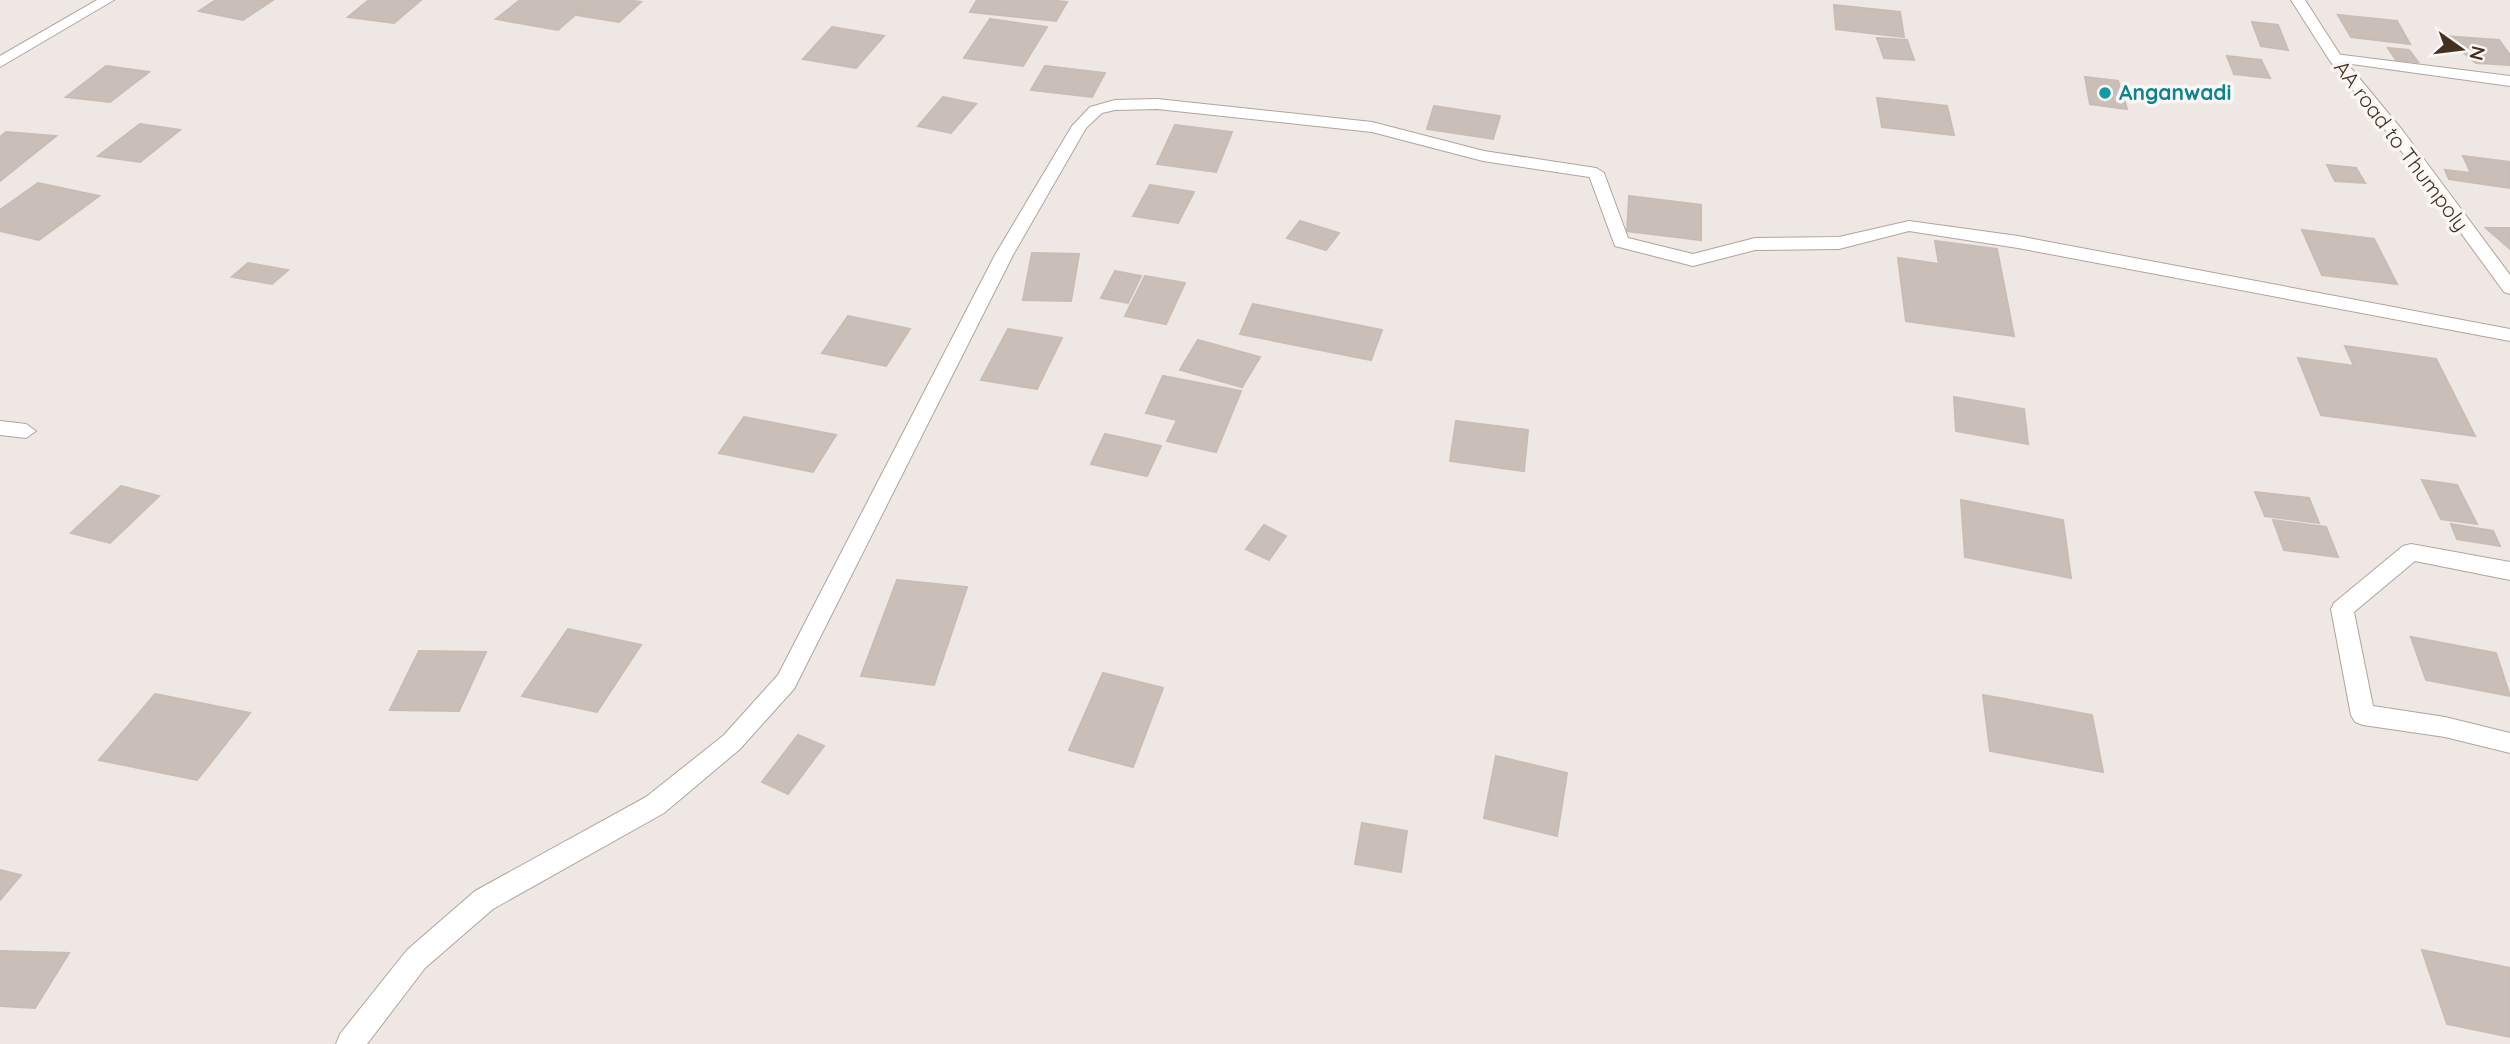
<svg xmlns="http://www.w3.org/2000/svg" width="2510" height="1044" font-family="Quicksand,sans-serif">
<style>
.building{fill:#cabfb8;stroke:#c9bcb5;stroke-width:2}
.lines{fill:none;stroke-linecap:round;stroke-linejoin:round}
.lane-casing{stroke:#b0a59d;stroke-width:2}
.street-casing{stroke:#b0a59d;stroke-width:2}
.secondary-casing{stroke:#b3a397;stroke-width:2}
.lane{fill:#fff;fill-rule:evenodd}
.street{fill:#fff;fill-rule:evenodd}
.secondary{fill:#fff;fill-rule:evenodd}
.culture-dot{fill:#0f9aa8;stroke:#faf6f4;stroke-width:2.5}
.labels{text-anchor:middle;stroke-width:7;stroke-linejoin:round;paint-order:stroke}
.far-culture-label{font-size:21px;font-weight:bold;fill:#0d838f;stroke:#faf6f4;text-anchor:start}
.far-street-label{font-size:21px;fill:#423120;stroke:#faf6f4}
</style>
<rect width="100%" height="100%" fill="#eee7e3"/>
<g class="building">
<path d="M216,0h57l-30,20 -44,-9z"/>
<path d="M369,0h52l-27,23 -46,-6z"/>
<path d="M520,0h72l-34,30 -62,-11z"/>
<path d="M595,0h33l13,2 -22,20 -42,-7z"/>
<path d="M977,0h73l17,2 -11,19 -86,-9z"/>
<path d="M1834,5l66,7 4,25 -68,-8z"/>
<path d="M2338,15l59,6 13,23 -59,-7z"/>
<path d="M990,19l57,8 -24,39 -59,-8z"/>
<path d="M2252,22l26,3 10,25 -27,-4z"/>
<path d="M832,27l52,9 -28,32 -53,-9z"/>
<path d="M2444,36l55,4 11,15v10l-34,-2z"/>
<path d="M1877,38l30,2 7,20 -30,-2z"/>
<path d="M2388,48l21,2 9,12 -22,-2z"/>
<path d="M2227,56l34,4 9,18 -36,-4z"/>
<path d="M106,66l43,6 -39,30 -44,-5z"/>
<path d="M1045,66l60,7 -13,24 -61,-7z"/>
<path d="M2085,77l33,4 9,28 -37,-5z"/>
<path d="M943,97l33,7 -25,29 -33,-7z"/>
<path d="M1877,98l70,8 7,29 -72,-8z"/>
<path d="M1434,106l66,10 -7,23 -66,-10z"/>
<path d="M140,124l40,6 -40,32 -42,-6z"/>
<path d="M1175,125l57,7 -16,40 -59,-8z"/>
<path d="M6,132l50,4 -56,45v-44z"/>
<path d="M2463,156l47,6v26l-61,-9 -4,-9 26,3z"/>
<path d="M2327,165l29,3 9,15 -30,-2z"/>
<path d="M38,183l61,13 -60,44 -39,-9v-21z"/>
<path d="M1150,185l44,7 -16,31 -45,-7z"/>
<path d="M1629,196l72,9v35l-74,-9z"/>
<path d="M1300,221l39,12 -13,17 -39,-12z"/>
<path d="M2486,228h24v21z"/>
<path d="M2302,230l72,9 23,45 -75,-9z"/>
<path d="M1935,241l62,8 17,87 -108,-15 -8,-63 41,6z"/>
<path d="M1032,253l47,1 -8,47 -48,-1z"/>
<path d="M248,263l40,7 -16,14 -40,-7z"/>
<path d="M1115,271l26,5 -13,27 -27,-5z"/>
<path d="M1145,276l40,7 -19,41 -41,-8z"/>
<path d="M1253,304l129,26 -11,30 -131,-26z"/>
<path d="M848,316l62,13 -24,37 -64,-13z"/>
<path d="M1008,329l54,9 -25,51 -56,-9z"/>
<path d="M1198,340l62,17 -18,30 -62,-17z"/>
<path d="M2345,346l91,13 39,77 -154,-21 -23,-57 56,8z"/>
<path d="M1163,376l78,15 -25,61 -49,-11 10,-21 -31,-7z"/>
<path d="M1954,397l70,12 4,35 -72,-13z"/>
<path d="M744,417l92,18 -23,37 -94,-19z"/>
<path d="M1456,421l72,9 -4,41 -74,-10z"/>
<path d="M1105,434l56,12 -14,30 -56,-12z"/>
<path d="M2422,480l35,5 20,39 -36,-5z"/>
<path d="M121,486l38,10 -49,47 -39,-10z"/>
<path d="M2255,492l54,6 10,25 -54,-7z"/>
<path d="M1961,500l102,20 8,58 -106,-21z"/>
<path d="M2273,520l53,7 12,30 -54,-7z"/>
<path d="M2451,524l42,7 7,15 -43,-7z"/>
<path d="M1264,525l22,11 -17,24 -23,-11z"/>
<path d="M897,580l70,7 -33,98 -73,-9z"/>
<path d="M568,629l73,16 -44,67 -75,-16z"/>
<path d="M2411,637l85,16 14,43 -84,-16z"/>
<path d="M419,651l67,1 -27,59 -69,-1z"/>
<path d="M1103,673l60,15 -30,79 -64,-17z"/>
<path d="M155,694l95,19 -53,67 -98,-20z"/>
<path d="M1983,695l109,20 11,57 -113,-21z"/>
<path d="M798,735l26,11 -36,48 -26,-12z"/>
<path d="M1496,756l71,17 -10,63 -73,-18z"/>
<path d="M1362,823l45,8 -6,41 -46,-8z"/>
<path d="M0,870l21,5 -21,25z"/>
<path d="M2422,950l88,18v69l-63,-13z"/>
<path d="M0,951l69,2 -34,55 -35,-2z"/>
</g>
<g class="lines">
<defs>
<path id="lane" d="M1596,168l8,5 24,65 65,16 62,-16 84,-1 70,-16 109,15 492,93v12l-492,-93 -109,-17 -70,18 -84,1 -62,16 -78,-20 -27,-73z"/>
<g id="street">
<path d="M97,0h17l-114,67v-11z"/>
<path d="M2335,54l175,22v10l-180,-25v-6z"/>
<path d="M1157,99l215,23 112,29 112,17 8,5 -8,5 -113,-17 -111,-29 -215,-23 -42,1 -13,3 -16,15 -73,127 -219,434 -54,60 -76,64 -171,96 -68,59 -58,76h-31l4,-10 67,-84 68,-59 171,-94 78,-62 54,-60 217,-420 77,-129 18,-19 25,-7z"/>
<path d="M0,421l26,3 10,7 -10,7 -26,-3z"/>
<path d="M2411,544l99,18v18l-95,-19 -61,51 19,94 72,11 65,16v20l-65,-16 -82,-12 -8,-3 -4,-7 -20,-106 3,-6 69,-57z"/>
</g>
<path id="secondary" d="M2291,0h14l36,56 62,75 107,144v19l-6,-2 -113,-155 -61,-76z"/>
</defs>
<use href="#lane" class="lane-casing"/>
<use href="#street" class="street-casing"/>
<use href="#secondary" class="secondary-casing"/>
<use href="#lane" class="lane"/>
<use href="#street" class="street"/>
<use href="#secondary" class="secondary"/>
</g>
<circle class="culture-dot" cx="2105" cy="93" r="7"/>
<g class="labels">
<g class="far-culture-label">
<text x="2119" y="100">Anganwadi</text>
</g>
<g class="far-street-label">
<text transform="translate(2401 146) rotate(53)" y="7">AA road to Thumpoly</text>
</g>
</g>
<g transform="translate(2461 49) rotate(104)" stroke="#faf6f4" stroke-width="5" paint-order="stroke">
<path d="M0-5L12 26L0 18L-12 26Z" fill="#423120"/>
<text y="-10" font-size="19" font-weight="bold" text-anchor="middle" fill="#423120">N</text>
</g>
</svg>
